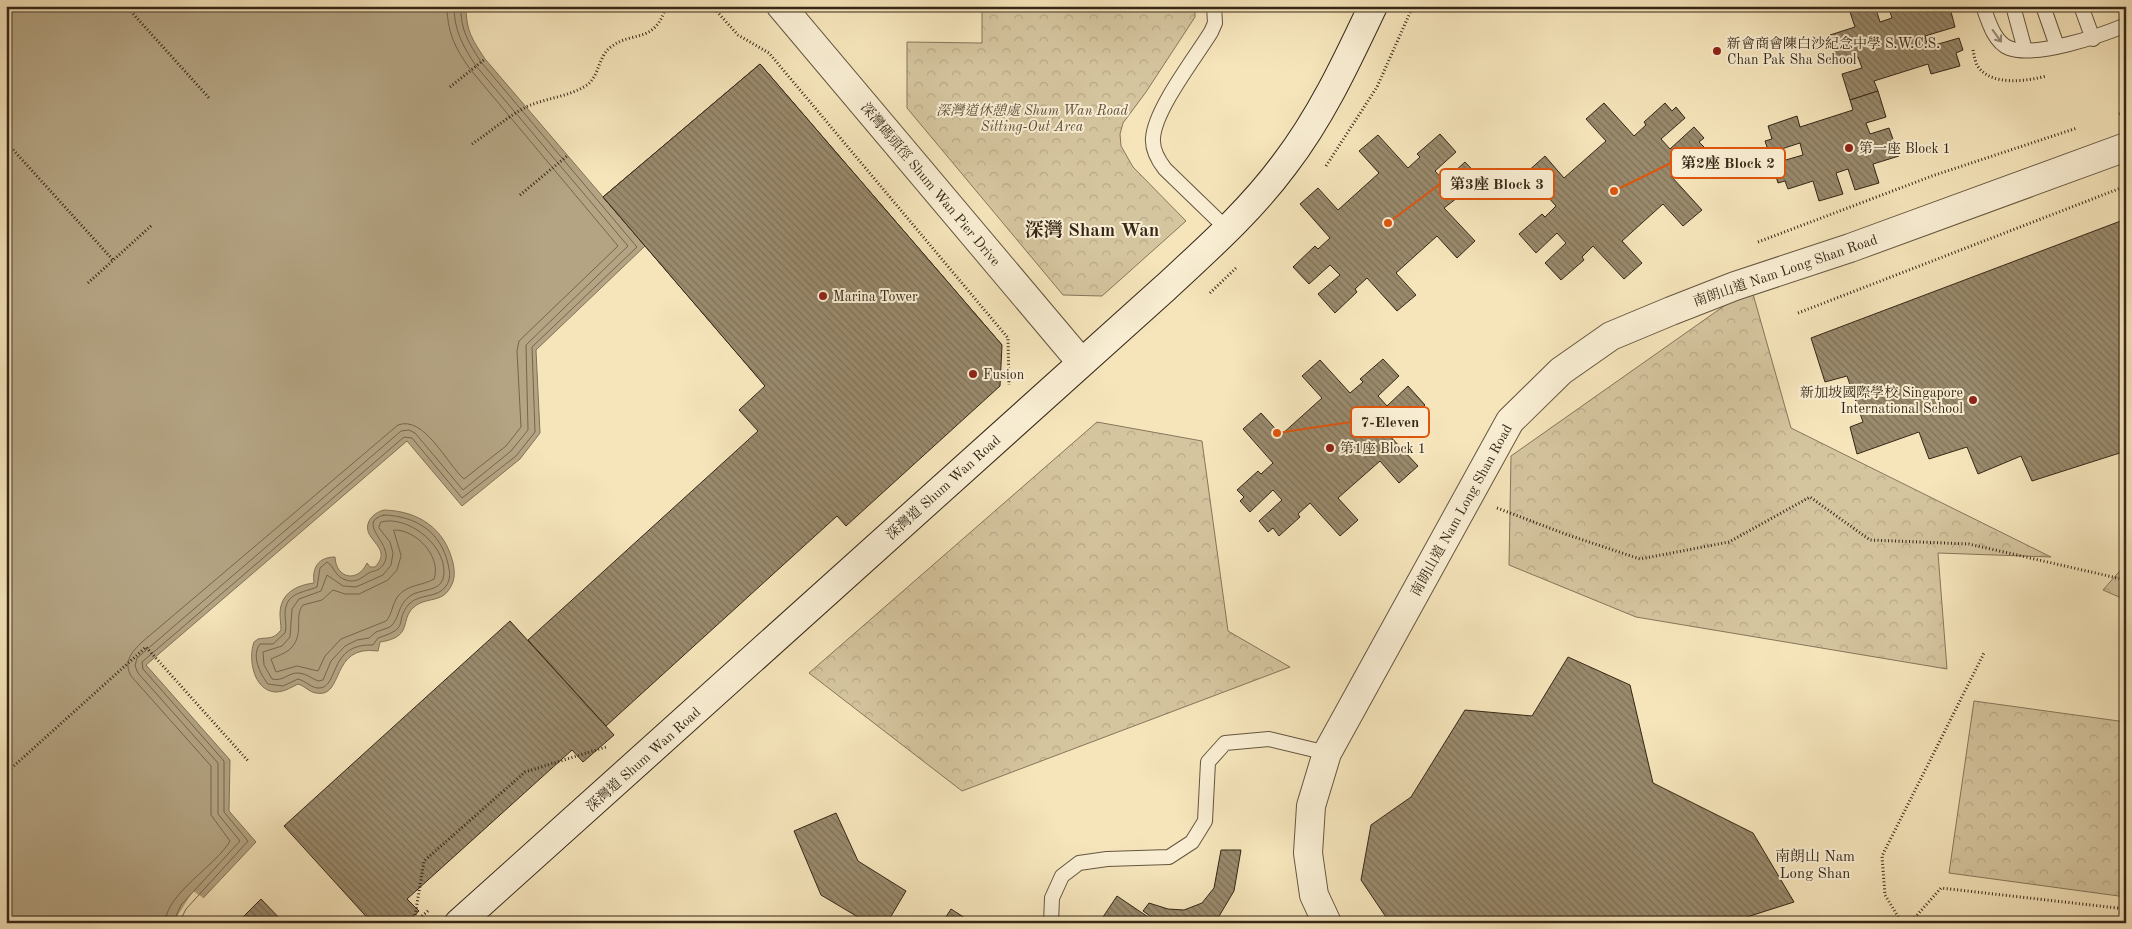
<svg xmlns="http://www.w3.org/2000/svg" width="2132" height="929" font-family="'Old Standard TT','Noto Serif TC',serif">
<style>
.forest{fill:url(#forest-crowns);stroke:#85765b}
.water{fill:#b4a483;stroke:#817258}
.pier{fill:#f6e5bb}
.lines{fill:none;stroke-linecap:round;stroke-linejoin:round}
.shore{stroke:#74664d;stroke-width:1}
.building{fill:url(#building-back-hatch);stroke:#352717}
.lane-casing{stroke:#655640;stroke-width:16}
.street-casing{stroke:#655640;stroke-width:30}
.secondary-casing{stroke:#352717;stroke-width:30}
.path{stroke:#352717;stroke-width:3;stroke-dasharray:1 2.5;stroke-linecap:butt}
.lane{stroke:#f9eed3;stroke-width:14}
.street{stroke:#f9eed3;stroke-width:28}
.secondary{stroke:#f9eed3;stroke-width:28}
.oneway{stroke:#978a75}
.poi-dot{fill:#8f2418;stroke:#f9eed3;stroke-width:2}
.labels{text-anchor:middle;stroke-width:4;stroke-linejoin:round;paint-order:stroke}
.poi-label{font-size:14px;fill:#352717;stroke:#f9eed3;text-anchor:start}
.park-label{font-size:14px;font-style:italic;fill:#5d4e39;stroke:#f9eed3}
.street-label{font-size:14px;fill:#352717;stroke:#f9eed3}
.neighbourhood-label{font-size:15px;fill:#352717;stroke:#f9eed3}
.district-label{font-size:19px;font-weight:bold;fill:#352717;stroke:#f9eed3}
.leader{fill:none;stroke:#df560d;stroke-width:2}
.callout-dot{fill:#df560d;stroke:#f9eed3;stroke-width:2}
.callout{fill:#f9eed3;stroke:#df560d;stroke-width:2}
.callout-label{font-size:15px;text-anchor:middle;font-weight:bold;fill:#352717}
</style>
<defs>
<pattern id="forest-crowns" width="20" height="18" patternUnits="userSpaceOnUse" patternTransform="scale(1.25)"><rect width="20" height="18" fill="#d5c59f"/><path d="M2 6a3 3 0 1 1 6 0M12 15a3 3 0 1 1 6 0" fill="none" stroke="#b7a988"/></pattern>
<pattern id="building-back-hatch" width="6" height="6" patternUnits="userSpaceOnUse" patternTransform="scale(1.25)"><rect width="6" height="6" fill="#998a6c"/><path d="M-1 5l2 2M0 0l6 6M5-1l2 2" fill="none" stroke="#7e7158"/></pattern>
</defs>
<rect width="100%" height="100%" fill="#f6e5bb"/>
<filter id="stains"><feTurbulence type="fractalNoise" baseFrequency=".004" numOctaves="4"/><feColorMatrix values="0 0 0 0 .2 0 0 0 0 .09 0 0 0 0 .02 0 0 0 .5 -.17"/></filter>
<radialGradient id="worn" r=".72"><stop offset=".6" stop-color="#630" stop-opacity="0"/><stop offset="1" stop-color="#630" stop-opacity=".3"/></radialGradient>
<g class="forest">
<path d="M982,6l213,2v9l-49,75 -23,31 -3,11 1,12 12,21 53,54 -84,75 -39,-1 -156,-187v-66l75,1z"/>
<path d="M1751,287l40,141 260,129 -113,-4 9,116 -311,-52 -127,-52 2,-109z"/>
<path d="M1097,422l105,19 26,190 62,36 -328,124 -153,-118z"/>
<path d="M2126,564v36l-23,-10z"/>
<path d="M1974,701l152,21v175l-177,-24z"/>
</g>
<g class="water">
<path d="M6,6h460c0,25 6,33 19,53l160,187 -109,104 4,83 -20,26 -58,47 -55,-65 -261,224 84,95 -1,51 27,31 -66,70 -7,11h-177z"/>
<path d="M384,510c34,1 61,18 69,53 2,9 2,17 -3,25 -8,15 -25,9 -36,19 -15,13 0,30 -34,35l-2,9c-49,-7 -33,48 -62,42 -7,-1 -11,-7 -18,-9 -8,4 -14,8 -23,8 -22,-2 -27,-34 -21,-50l4,-3c11,-2 15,1 23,-9 0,-6 -1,-10 -1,-16 0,-21 17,-29 34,-31 -2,-15 4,-26 21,-26 1,22 23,26 32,6l3,4h5c12,-13 4,-19 -4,-30 -9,-12 1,-24 13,-27z"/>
</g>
<path class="pier" d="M193,891l12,8 -19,24h-13z"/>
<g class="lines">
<g class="shore">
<path d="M384,515c32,1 57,17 64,49 2,8 3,15 -2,22 -9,13 -26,7 -37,18 -16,19 3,23 -31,34l-5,7c-44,-2 -34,41 -53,43 -8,1 -14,-7 -22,-9l-15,7 -15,-2c-8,-10 -17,-29 -8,-40h13l12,-11c2,-7 0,-13 0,-20 1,-21 18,-20 32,-26l3,-19 7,-6c7,4 8,15 19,18 9,3 14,-1 21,-6 6,-4 11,-2 16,-9 15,-19 -30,-42 1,-50z"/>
<path d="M381,522c28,-8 70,27 62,57 -4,13 -24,10 -33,17 -13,9 -10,23 -20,31l-14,5 -7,6 -12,2 -12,6 -14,15 -8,19 -5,1c-7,-3 -11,-7 -19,-8 -10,-1 -16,9 -27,6l-8,-14 -1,-13 19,-6 8,-9 2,-28 7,-10 22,-8 6,-16 16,11 13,1 27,-12 8,-10 2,-12 -3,-11 -11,-14z"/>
<path d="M394,530c21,-1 48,26 40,49 -12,7 -26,5 -36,17 -6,8 -6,19 -12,25l-45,18 -16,17 -7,15 -21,-5 -21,6 -5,-13c6,-3 13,-5 18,-9 17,-15 4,-33 14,-45l19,-5 11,-10 12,4h14l29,-14 9,-10 4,-14z"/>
<path d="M165,923c1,-30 51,-57 65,-82l-19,-26v-49l-80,-90c-8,-15 1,-24 11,-34l256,-217c26,-10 49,39 66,54l42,-33 15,-19 -4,-76 2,-10 99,-95 -148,-177c-15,-21 -23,-37 -23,-63"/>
<path d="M173,923l8,-18 59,-64 -22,-27v-51l-80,-90 -3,-7 2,-8 264,-227 8,-1 6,3 48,57 48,-39 17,-21 -2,-85 102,-99 -152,-180c-13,-20 -22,-35 -22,-60"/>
<path d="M179,923l7,-14 62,-68 -24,-29v-51l-81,-92 -1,-7 262,-225 8,1 50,60 54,-42 19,-24 -3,-85 105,-100 -156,-185c-12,-19 -21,-32 -20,-56"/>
</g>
</g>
<g class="building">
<path d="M1858,6h17l5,16 12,-4 -4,-12h26l1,3 10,-3h16l2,5 7,-3 5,19 -30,9 3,11 31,-9 4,12 -7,3 4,13 -29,8 -3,-10 -54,17 4,10 -28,9 -8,-26 20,-6 -4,-11 -20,6 -8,-28 25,-8 -6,-18z"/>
<path d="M760,64l242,281 -157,134 -242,-282z"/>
<path d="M760,64l242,281 -2,41 -154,140 -9,-10 -231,210 -78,-86 230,-209 -19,-21 26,-24 -162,-189z"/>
<path d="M1878,91l8,26 -20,6 4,11 19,-6 10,28 -26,8 6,19 -24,7 -7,-21 -12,4 7,21 -24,7 -6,-20 -25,8 -3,-8 -7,2 -6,-19 31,-9 -3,-12 -31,10 -4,-12 7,-2 -4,-13 29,-10 3,11 53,-17 -3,-10z"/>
<path d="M1604,103l30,33 12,-11 -2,-3 21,-19 7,8 4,-4 9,11 -24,21 9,10 24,-22 10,11 -5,4 7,7 -21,19 -2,-3 -12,11 31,34 -19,16 -20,-22 -41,37 20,22 -18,16 -31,-33 -11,11 2,3 -23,20 -16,-17 21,-20 -9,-10 -21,20 -17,-19 23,-20 3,3 11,-11 -30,-33 19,-17 19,22 42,-37 -20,-22z"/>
<path d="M1440,134l16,18 -21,19 9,10 21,-19 17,18 -23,20 -2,-2 -13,10 31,33 -18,17 -20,-22 -41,37 20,22 -19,16 -30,-33 -12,11 2,3 -22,21 -17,-19 22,-19 -10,-10 -21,19 -16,-17 22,-21 3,3 12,-11 -30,-34 18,-16 20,22 41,-37 -20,-22 19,-16 30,33 12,-11 -3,-3z"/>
<path d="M2126,219v232l-94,30 -11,-25 -43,18 -11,-27 -38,12 -10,-27 -62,22 -7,-27 13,-5 -16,-46 -22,6 -14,-44z"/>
<path d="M1383,359l16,17 -21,20 9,10 21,-20 17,19 -23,20 -3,-3 -12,11 31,33 -19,17 -19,-22 -42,37 20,22 -18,16 -30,-33 -12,11 2,3 -21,19 -6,-8 -5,4 -9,-11 23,-21 -9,-10 -23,22 -10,-11 4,-4 -7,-7 21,-19 3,3 12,-11 -30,-34 18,-16 20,22 41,-37 -20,-22 18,-16 30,33 13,-11 -3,-3z"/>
<path d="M510,621l104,114 -31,27 -11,-12 -165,149 12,12 -13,12h-34l-88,-97z"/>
<path d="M1568,657l62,28 23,98 100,50 41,69 -66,21h-338l-29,-43 10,-55 40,-28 54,-87 67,6z"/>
<path d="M836,813l22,48 48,30 -19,32h-19l-47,-28 -27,-64z"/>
<path d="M1221,850h20l-7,41 -19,32h-55l-17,-12 6,-8 19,6 16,1 18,-7 12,-15z"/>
<path d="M1117,896l40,27h-58z"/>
<path d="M261,899l23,24h-47z"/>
<path d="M951,909l22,14h-31z"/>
</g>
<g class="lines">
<defs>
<g id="lane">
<path d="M1214,6l1,17 -4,9c-16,26 -56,77 -58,106 -1,12 5,22 12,31l62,60"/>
<path d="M1983,6c5,14 11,36 26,42 26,10 91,-12 117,-23"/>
<path d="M2013,6l12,44"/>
<path d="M2043,6l14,40"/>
<path d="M2081,6l12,33"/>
<path d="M1051,923l1,-25 10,-22 17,-13 28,-4 62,-2 23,-15 13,-21 3,-59 17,-19 44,-4 58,14"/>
</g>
<g id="street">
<path d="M781,6l300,356"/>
<path d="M1327,923l-13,-28 -6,-42 3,-47 16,-53 183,-332 51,-50 50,-35 60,-25 64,-25 115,-38 276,-101"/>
</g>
<path id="secondary" d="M459,923l706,-635c42,-39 85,-77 119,-123 37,-48 63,-104 89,-159"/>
</defs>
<use href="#lane" class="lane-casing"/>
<use href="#street" class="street-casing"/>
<use href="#secondary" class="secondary-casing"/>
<g class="path">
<path d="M126,6l84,93"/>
<path d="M712,6l26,29 31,18 239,285 1,47"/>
<path d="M1973,50c1,5 2,11 4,15 13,22 50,16 70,11"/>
<path d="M450,87l35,-28"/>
<path d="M2119,114l7,-2"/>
<path d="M6,142l107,118"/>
<path d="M472,144c18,-12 35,-27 54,-37 19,-9 43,-10 61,-22 13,-10 11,-29 24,-38 21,-17 44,-2 55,-41"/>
<path d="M1326,166l51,-79 36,-81"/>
<path d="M520,195l47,-39"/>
<path d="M1758,242l174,-66 145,-48"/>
<path d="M88,283l64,-58"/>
<path d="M1210,293l26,-25"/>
<path d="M1798,313l328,-127"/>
<path d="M6,362l2,2"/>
<path d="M1497,508l71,27 72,24 89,-17 81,-45 60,43 99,4 157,36"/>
<path d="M6,773l140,-126 103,115"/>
<path d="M414,922l10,-61 101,-89 81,-25"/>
<path d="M414,923l15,-13"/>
<path d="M1902,923l-17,-28 -3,-39 102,-203"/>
<path d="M1910,923l31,-35 185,21"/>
</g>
<use href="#lane" class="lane"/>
<use href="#street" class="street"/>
<use href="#secondary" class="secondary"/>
</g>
<defs><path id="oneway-shaft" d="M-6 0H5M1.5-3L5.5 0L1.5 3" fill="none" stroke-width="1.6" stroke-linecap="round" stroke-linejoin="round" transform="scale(1.25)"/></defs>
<use class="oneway" href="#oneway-shaft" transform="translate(1997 36) rotate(54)"/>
<g class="poi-dot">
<circle cx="1717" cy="51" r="5"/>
<circle cx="1849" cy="148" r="5"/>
<circle cx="823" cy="296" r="5"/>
<circle cx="973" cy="374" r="5"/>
<circle cx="1973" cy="400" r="5"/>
<circle cx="1330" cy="448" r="5"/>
</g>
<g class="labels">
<g class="poi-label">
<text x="1727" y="48">新會商會陳白沙紀念中學 S.W.C.S.<tspan x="1727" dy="16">Chan Pak Sha School</tspan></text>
<text x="1859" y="153">第一座 Block 1</text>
<text x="833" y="301">Marina Tower</text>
<text x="983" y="379">Fusion</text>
<text x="1963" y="397" text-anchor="end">新加坡國際學校 Singapore<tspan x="1963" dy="16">International School</tspan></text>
<text x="1340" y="453">第1座 Block 1</text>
</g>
<g class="park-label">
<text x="1032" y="115">深灣道休憩處 Shum Wan Road<tspan x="1032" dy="16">Sitting-Out Area</tspan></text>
</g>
<g class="street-label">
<text transform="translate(931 184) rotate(50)" y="5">深灣碼頭徑 Shum Wan Pier Drive</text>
<text transform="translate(1785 270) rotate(-19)" y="5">南朗山道 Nam Long Shan Road</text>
<text transform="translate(943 487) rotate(-42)" y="5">深灣道 Shum Wan Road</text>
<text transform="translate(1461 510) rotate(-61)" y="5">南朗山道 Nam Long Shan Road</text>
<text transform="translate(643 759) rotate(-42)" y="5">深灣道 Shum Wan Road</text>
</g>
<g class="neighbourhood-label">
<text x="1815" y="861">南朗山 Nam<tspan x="1815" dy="17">Long Shan</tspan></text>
</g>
<g class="district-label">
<text x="1092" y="236">深灣 Sham Wan</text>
</g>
</g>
<path class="leader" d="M1614 191L1671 163M1388 223L1440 184M1277 433L1351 422"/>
<g class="callout-dot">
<circle cx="1614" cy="191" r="5"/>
<circle cx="1388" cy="223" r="5"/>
<circle cx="1277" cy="433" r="5"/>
</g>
<g class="callout">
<rect x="1671" y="148" width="114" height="30" rx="5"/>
<rect x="1440" y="169" width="114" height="30" rx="5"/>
<rect x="1351" y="407" width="78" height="30" rx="5"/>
</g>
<g class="callout-label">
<text x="1728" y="168">第2座 Block 2</text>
<text x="1497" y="189">第3座 Block 3</text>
<text x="1390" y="427">7-Eleven</text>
</g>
<rect width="2132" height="929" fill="none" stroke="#f6e5bb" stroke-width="25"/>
<rect x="8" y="8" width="2117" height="914" fill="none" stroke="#352717" stroke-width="2.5"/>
<rect x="12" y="12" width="2107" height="904" fill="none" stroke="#352717"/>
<rect width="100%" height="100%" filter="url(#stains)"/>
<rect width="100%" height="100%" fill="url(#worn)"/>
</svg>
